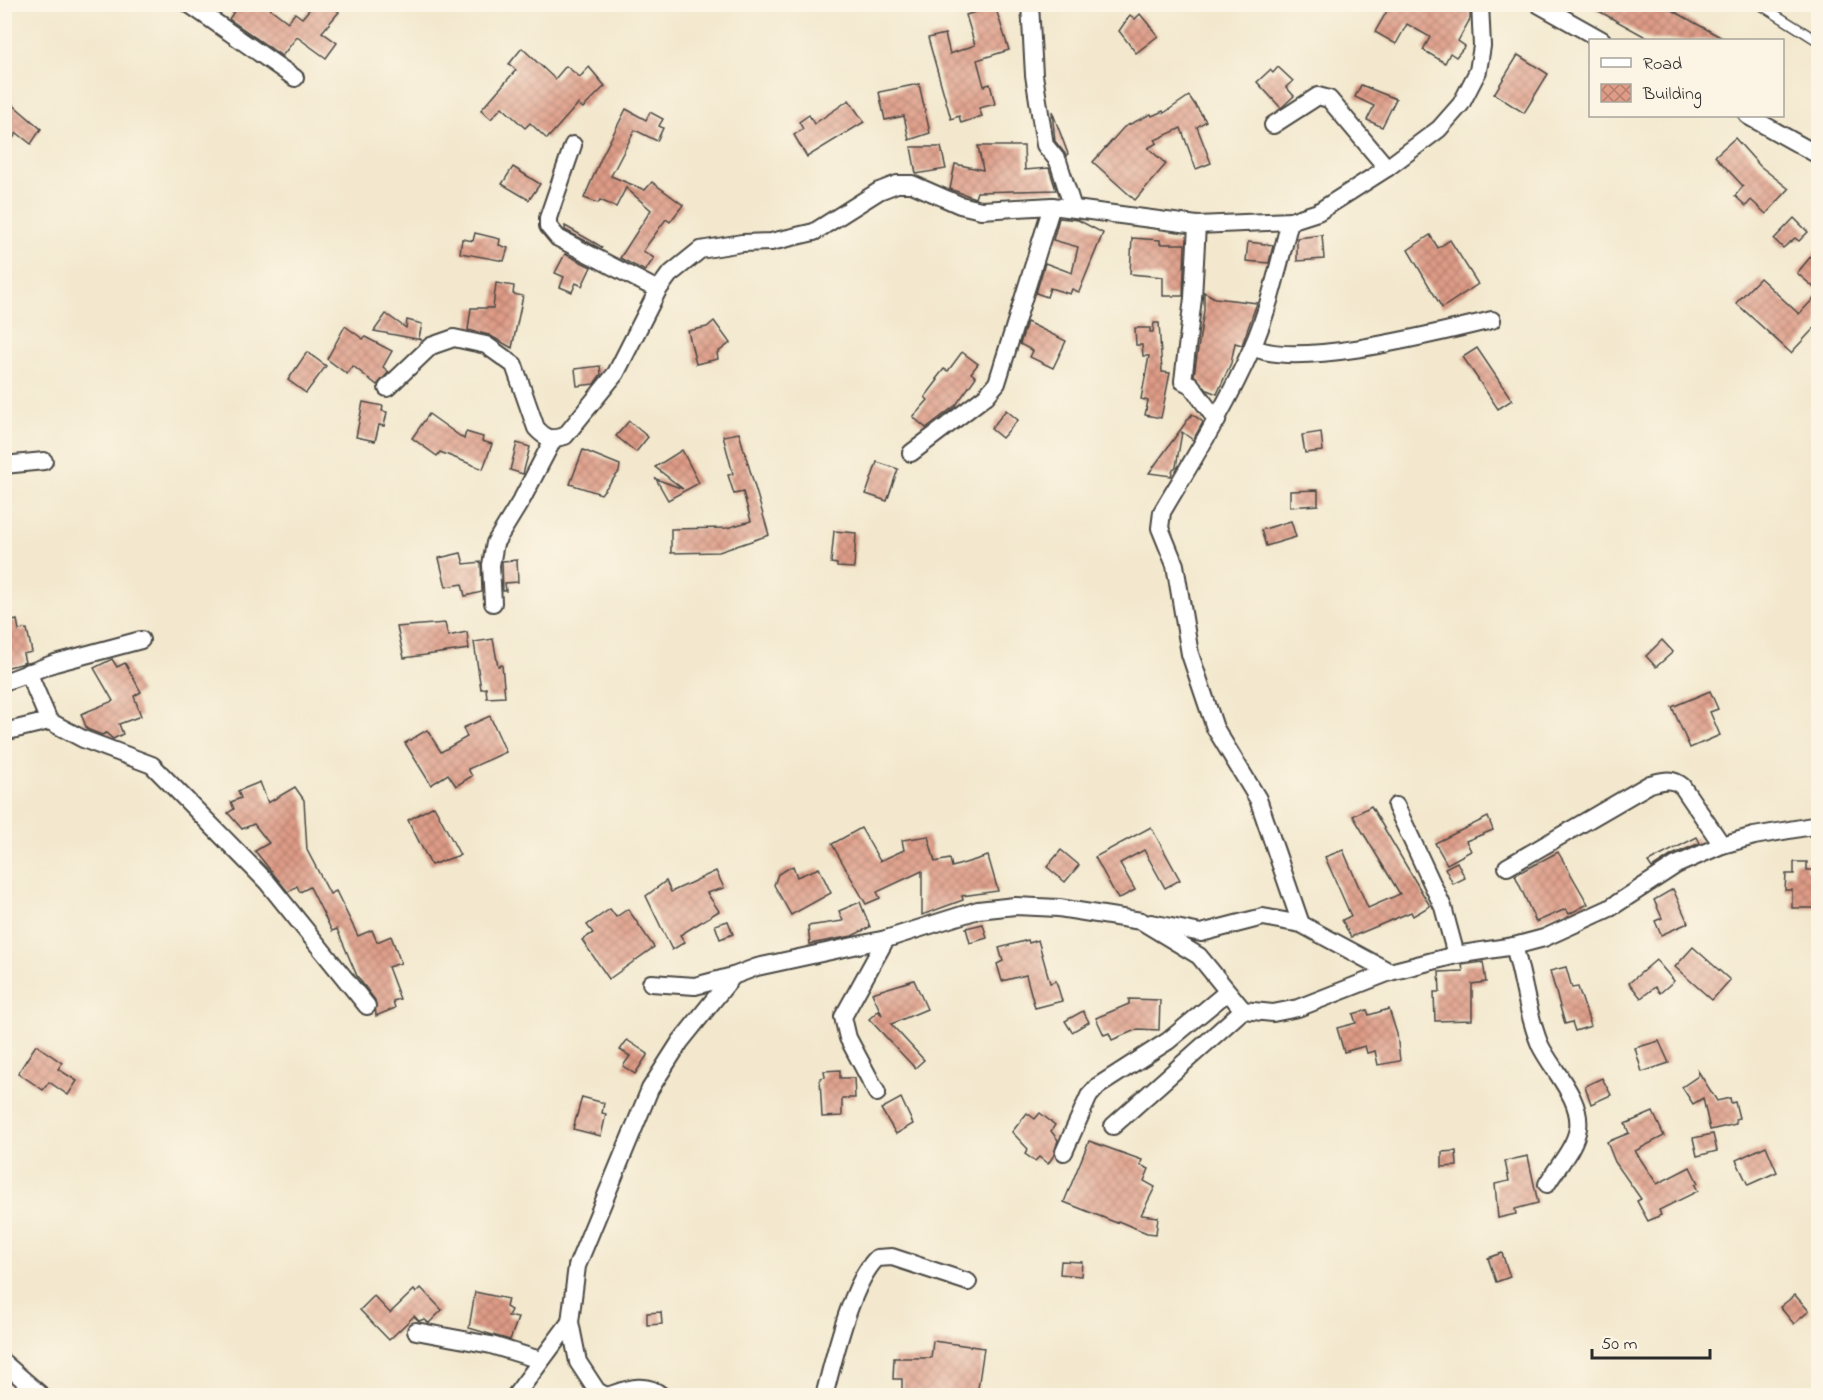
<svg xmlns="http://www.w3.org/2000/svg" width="1823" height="1400" font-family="'Indie Flower',sans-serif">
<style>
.building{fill:url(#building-cross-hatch)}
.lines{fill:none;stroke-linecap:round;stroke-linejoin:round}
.lane-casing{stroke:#494743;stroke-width:11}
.street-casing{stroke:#494743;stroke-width:20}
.lane{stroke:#fff;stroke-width:8}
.street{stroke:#fff;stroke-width:16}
</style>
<defs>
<pattern id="building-cross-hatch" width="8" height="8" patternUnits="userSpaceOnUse" patternTransform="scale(1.5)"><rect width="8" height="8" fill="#de9b86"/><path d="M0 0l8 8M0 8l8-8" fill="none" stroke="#b47f6e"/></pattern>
</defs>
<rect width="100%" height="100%" fill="#fcf5e5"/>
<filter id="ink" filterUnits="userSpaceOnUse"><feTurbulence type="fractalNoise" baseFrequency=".0167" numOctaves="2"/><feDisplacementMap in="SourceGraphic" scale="12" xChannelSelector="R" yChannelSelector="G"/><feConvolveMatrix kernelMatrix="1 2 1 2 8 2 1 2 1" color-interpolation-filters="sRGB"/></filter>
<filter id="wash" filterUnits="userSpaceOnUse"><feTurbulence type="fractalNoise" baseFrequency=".008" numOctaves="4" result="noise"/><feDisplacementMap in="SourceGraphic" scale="24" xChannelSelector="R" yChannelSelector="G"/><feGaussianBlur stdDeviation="1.35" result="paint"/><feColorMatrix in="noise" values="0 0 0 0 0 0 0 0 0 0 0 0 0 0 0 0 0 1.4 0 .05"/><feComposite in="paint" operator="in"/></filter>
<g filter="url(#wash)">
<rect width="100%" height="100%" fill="#f3e8ce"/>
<g id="blocks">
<g class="building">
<path d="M239,4h25l24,18 7,-9 7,5 12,-14h17l8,8 -17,20 15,11 -11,15 -29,-21 -15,19 -53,-37z"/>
<path d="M1391,4h64l15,8v7l-12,22 7,5 -9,11 -6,-4 -5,10 -22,-13 7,-13 -23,-13 -11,20 -21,-12z"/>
<path d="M1586,4h75l65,36h-75z"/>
<path d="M995,6l14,44 -32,10 7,26 6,-2 5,20 -16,4 3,8 -21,7 -2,-7 -8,3 -23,-81 17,-4 5,20 25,-9 -9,-30z"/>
<path d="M1140,14l18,22 -22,17 -17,-22 11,-16 5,4z"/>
<path d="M522,48l33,31 11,-13 14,11 9,-10 16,19 -22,22 -5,-4 -31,35 -17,-16 -5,5 -23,-21 -11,12 -10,-9 35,-40 -7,-6z"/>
<path d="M1518,55l30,19 -24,39 -30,-19z"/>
<path d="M1278,67l15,14 -7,6 8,9 -13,12 -24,-26 13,-12 3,3z"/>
<path d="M919,84l11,49 -21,7 -5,-24 -19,4 -6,-28z"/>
<path d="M1361,85l35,14 -14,28 -15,-7 7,-14 -19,-9z"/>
<path d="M1189,96l17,25 -9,6 14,36 -15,6 -15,-41 -26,12 2,3 -9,5 18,16 -31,36 -42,-38 31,-35 27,-13 1,2 11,-5 1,2z"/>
<path d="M849,100l15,22 -57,35 -13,-22 9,-6 -4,-7 10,-7 5,9z"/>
<path d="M11,103l30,26 -10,15 -14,-11 -13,17v-38z"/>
<path d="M626,109l20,11 4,-8 13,7 -4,7 4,2 -6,13 -22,-11 -24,46 34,14 7,-8 31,23 -13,17 -4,-3 -23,32 11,7 -9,13 -25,-13 31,-48 -25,-22 -10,19 -16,-7 -2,3 -14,-5 18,-42z"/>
<path d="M1052,111l16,43 -2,1 -11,-14z"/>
<path d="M1735,138l25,28 29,23 -23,25 -15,-14 -5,6 -11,-10 8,-10 -28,-30z"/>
<path d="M978,146h46l1,24 24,-2 7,22 -79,2 -2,6 -25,-9 5,-25 28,6z"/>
<path d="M911,147h30l5,22 -30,5z"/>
<path d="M513,167l27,17 -11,16 -27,-16z"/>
<path d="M1059,218l19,2 25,13 -24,59 -7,-3 -2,5 -20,-6 -3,9 -11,-4 9,-30 27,10 6,-26 -25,-7z"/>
<path d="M1794,218l14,14 -9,9 -4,-3 -12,10 -9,-9z"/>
<path d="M565,226l37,21 -1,2 -36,-19z"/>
<path d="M475,233l25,6 -1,6 9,3 -4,13 -44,-8 2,-14 11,2z"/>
<path d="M1322,235l2,24 -27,2v-23z"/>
<path d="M1430,235l8,13 12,-8 28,44 -36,24 -34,-58z"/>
<path d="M1132,238l28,2v4h25l-2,52h-20v-19l-33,-3z"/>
<path d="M1248,242l25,3 -4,18 -23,-2z"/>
<path d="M1818,248v43l-21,-18z"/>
<path d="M565,254l26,13 -9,19 -6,-3 -4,9 -12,-5 4,-10 -9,-4z"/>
<path d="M1760,278l39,36 19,-20v30l-27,29 -55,-50z"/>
<path d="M496,283l18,3 -1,8 10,2 -11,52 -23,-13 -21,-5 3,-22h22z"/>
<path d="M1204,292l11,6 42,5 -15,42 -7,-2 -4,20 -14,31 -10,-4 -13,-15 10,-65z"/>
<path d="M386,314l20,14 1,-8 15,4 -3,14 3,2 -48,-9z"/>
<path d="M714,321l16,22 -13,10 1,6 -22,5 -8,-33 19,-4z"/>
<path d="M1027,322l39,19 -13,27 -23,-11 3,-6 -13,-7z"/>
<path d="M1154,323h5l3,49 8,1 -9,45 -16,-3 3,-14 -7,-2 8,-43h-6l-1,-11h-6l-1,-17h15v4h3z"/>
<path d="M345,326l18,13 2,-2 27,14 -9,16 6,5 -12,13 -24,-19 -6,8 -20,-15z"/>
<path d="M1477,348l35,52 -14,9 -35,-52z"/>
<path d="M307,352l19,14 -20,27 -18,-13z"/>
<path d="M962,352l16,12 -7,9 5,4 -20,28 -30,23 -13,-11 15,-17 -3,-3 13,-17 -2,-1 8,-10 4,2z"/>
<path d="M600,366l1,8 -7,10 -17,2 -2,-17z"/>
<path d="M363,402l20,4 -1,5 5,1 -3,14 -5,-1 -4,16 -19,-4z"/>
<path d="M1006,410l12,10 -16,18 -11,-9z"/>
<path d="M429,414l35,25 2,-7 17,5 -1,4 10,3 -9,25 -43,-17 -3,4 -25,-18z"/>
<path d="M1192,414l11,8 -10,18 -11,-8 -6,35 -3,2 -2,7 -22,-3z"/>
<path d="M629,421l19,16 -12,15 -20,-16z"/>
<path d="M1321,432l2,19 -18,2 -3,-18z"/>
<path d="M739,433l30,102 -50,17 -48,1v-24l56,-1 24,-7 -8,-29 -9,2 -6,-19 5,-1 -10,-38z"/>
<path d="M517,443l13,4 -7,27 -13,-4z"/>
<path d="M583,450l37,15 -1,7 -18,22 -31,-10z"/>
<path d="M682,450l17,33 -31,17 -12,-21 27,10 -28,-22z"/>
<path d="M877,462l21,7 -11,32 -21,-7z"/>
<path d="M1318,490v15l-28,2v-16z"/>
<path d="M1291,521l5,16 -30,9 -5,-16z"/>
<path d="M834,531l22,2 -2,35 -17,-1v-3l-6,-1z"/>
<path d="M461,553l3,11 17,-2 1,30 -17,4 -3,-12 -16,3 -7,-29z"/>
<path d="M517,560l1,22 -13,1 1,8h-3l-1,-30z"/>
<path d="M17,620l2,10 8,-1 5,23 -9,2 2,8 -4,2 -17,4v-45z"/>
<path d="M445,623l3,13 19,-4 2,17 -65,9 -7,-31z"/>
<path d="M493,639l5,27 4,-1 3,32 -18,1 -1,-10 -5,1 -7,-47z"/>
<path d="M1662,640l11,12 -17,15 -10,-11z"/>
<path d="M112,659l5,8 8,-4 16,29 -7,4 7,20 -22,8 4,10 -10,5 -7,-6 -4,2 -15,-6 -6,-15 32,-13 -19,-33z"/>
<path d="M1710,691l8,18 -8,3 10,23 -30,13 -18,-41z"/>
<path d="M490,716l16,36 -38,17 4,7 -16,10 -8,-12 -17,11 -26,-42 22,-13 14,22 26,-15 -4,-9z"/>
<path d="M260,782l8,21 27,-16 9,13 3,50 23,44 6,-3 22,45 14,-6 5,12 14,-6 10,27 -13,4 12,32 -7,2 2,7 -19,8 -1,-16 -18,-24 -20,-47 -5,2 -22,-44 -10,5 -3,-6 -9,6 -33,-41 14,-8 -15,-19 -12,5 -14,-16 6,-4 -3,-7 10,-4 -3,-7z"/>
<path d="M434,806l26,49 -29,10 -23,-45z"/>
<path d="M1371,806l59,100 -17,10 -2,-4 -60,25 -9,-17 9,-4 -26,-59 18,-7 25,58 32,-14 -47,-78z"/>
<path d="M1488,817l5,13 -27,11 5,10 -24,13 -12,-21z"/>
<path d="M1151,827l29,53 -15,8 -21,-38 -24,13 15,27 -17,9 -23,-42z"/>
<path d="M861,828l19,33 24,-11 -2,-10 26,-4 7,26 15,-3 2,8 36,-11 10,35 -36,5 1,4 -41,15v-44l-45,21 3,6 -14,6 -34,-60z"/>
<path d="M1697,837l3,6 -28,12 -20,13 -4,-6z"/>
<path d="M1061,850l18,15 -14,17 -18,-15z"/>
<path d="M1558,852l30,52 -19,10 -3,-5 -30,13 -21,-47z"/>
<path d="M1457,862l8,16 -12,6 -8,-16z"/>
<path d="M1794,862h13v8h11l-3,38h-23v-18h-7l1,-16h8z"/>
<path d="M793,866l4,11 22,-9 12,25 -40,22 -17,-30 4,-11z"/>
<path d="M716,871l8,17 -17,5 12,18 -39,24 5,7 -13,8 -26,-54 20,-15 5,11z"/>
<path d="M1673,889l15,34 -27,12 -6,-14 7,-3 -8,-18z"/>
<path d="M860,902l10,25 -18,9 -42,8 -2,-18 35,-5 -4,-10z"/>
<path d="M610,909l6,8 12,-8 26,38 -45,32 -27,-39 11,-7 -6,-8z"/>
<path d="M728,921l5,13 -13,5 -5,-14z"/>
<path d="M983,924l4,14 -17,5 -4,-15z"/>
<path d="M1028,940l1,3 9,-3 12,43 6,-2 6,20 -27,7 -9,-33 -24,6 -5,-17 6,-3 -4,-13z"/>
<path d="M1693,947l37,33 -18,20 -37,-33z"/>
<path d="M1656,960l18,21 -14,12 -5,-6 -14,11 -12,-15z"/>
<path d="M1483,962l3,20 -14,2v36l-37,1 -1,-29h6l-1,-20 24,-1 -1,-6z"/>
<path d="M1566,967l6,21 6,-1 13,39 -16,5 -3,-9 -7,2 -15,-53z"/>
<path d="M914,980l13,29 -36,15 33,36 -9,8 -46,-49 9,-8 4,4 -10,-22z"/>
<path d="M1129,999l31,1 -1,30 -21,-1 -26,11 -3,-7 -5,2 -8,-17 33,-14z"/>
<path d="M1389,1009l8,25 3,27 -22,4 -3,-14 -8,2 -2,-7 -21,6 -7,-24 19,-5 -3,-9 14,-4 2,5z"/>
<path d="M1083,1011l6,11 -17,10 -7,-11z"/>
<path d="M627,1040l21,14 -13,20 -12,-8 7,-10 -10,-6z"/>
<path d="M1659,1041l10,22 -27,9 -7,-24z"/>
<path d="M36,1045l26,18 -4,6 19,12 -9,14 -19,-13 -6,8 -25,-17z"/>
<path d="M840,1070v8h14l1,20h-13v18l-20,1 -2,-39 5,-1 -1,-6z"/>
<path d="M1698,1071l19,30 13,-3 1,5 4,-1 4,16 -4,1 1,5 -26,6 -7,-32 -10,6 -11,-17 16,-11z"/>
<path d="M1602,1078l9,17 -20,9 -6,-18z"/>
<path d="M582,1097l22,6 -2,10 4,1 -5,22 -28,-7z"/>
<path d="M901,1098l12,26 -17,10 -15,-25z"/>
<path d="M1653,1112l11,24 -29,15 22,33 33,-17 8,16 -3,2 3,6 -39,19 2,5 -13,6 -11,-20 4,-2 -26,-37 -8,-20 22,-9 -4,-9z"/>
<path d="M1027,1113l8,6 5,-6 15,12 -4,6 7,9 -4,15 -6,9 -9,-7 -4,4 -10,-7 3,-5 -16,-17z"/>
<path d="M1713,1134l4,17 -20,5 -4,-18z"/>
<path d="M1089,1141l53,19 -2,5 9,4 -5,12 11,6 -14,28 17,2 -2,17 -9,-1 -29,-12 -1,2 -53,-21z"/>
<path d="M1766,1146l11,26 -29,13 -12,-25z"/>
<path d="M1456,1151l1,15 -15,1v-15z"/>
<path d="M1528,1156l10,47 -23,6 1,5 -18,4 -3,-34 14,-3 -4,-20z"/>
<path d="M1502,1253l8,24 -14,5 -8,-24z"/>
<path d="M1061,1261l21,1 -1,14 -21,-2z"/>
<path d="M421,1288l21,22 -13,13 -5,-4 -5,2 -5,-5 -25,24 -29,-30 14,-14 16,17 24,-23 2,3z"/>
<path d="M475,1292l33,7 -2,8 5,3 -3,6 10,2 -8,22 -41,-12z"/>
<path d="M1795,1295l14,16 -15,13 -14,-17z"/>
<path d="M661,1312l1,12 -15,1v-12z"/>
<path d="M933,1341l51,7 -7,47h-75v-16h-9l1,-21h37z"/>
</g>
</g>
</g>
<g filter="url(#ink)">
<use href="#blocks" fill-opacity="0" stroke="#494743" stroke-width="1.5"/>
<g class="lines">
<defs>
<path id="lane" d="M1759,4l59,37"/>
<g id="street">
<path d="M189,4l106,74"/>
<path d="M1030,4l4,71 11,70 13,16 15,47"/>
<path d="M1538,4l64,36"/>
<path d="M1748,116l70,39"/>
<path d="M1273,125l45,-29 11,3 58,69"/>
<path d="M573,145l-25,73v8l10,12 100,52"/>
<path d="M1290,221c-11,42 -20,86 -38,127 -25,57 -58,110 -90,164l-2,16 15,37 15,89 25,74 43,71 43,125"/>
<path d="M1197,225l-4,73 -10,83 8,4 26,36"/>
<path d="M1253,347c43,23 188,-15 239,-27"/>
<path d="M387,388l44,-42 23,-8 32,7 28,20 22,63c10,11 15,12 29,8l51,-63 42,-83 11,-15 31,-25 42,-7 29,-1 43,-10 65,-41 18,-7h15l48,21 21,5 71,-4 145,19 93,-4 28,-9 69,-44 52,-39 22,-25 17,-33 4,-25 -2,-42"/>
<path d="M911,453l75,-57 11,-13 55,-177"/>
<path d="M4,465l40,-4"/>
<path d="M493,603l-2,-38 4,-22 27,-44 31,-59"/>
<path d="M28,672l21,49"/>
<path d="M4,682l51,-19 86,-23"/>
<path d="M4,732l45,-11 34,18 69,26 115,117 100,124"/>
<path d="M1396,806l47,101 13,48"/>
<path d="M1507,867l143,-83c12,-3 21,-7 32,2l40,59"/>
<path d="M1151,923l50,10 62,-16 38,7 89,48"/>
<path d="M1514,946c10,33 13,68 26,99 12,25 42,54 38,83 -3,20 -21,39 -31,56"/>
<path d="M651,983l44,3 38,-10"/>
<path d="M877,1093l-29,-55 -5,-21 43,-78"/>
<path d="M1113,1126l130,-116"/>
<path d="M1064,1152l25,-56 9,-10 70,-45 58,-48"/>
<path d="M416,1331l75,14 49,15"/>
<path d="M4,1363l38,33"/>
<path d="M515,1396l55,-74"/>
<path d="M606,1396l-9,-5 -19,-29 -8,-40 7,-56 73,-177 30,-47 53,-66 24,-9 129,-28 92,-29 37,-4 44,2 82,13 58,35 44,54 30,3 25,-5 92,-36 66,-17 58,-9 30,-8 66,-30 66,-43 46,-20 32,-9 64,-11"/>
<path d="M607,1396c19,-6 38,-15 55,0"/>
<path d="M824,1396c10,-37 27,-113 53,-138l15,-1 76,25"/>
</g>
</defs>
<use href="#lane" class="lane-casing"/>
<use href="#street" class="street-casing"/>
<use href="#lane" class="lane"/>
<use href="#street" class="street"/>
</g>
</g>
<rect width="1823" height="1400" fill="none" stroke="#fcf5e5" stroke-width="24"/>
<rect x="1589" y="39" width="195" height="78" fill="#fcf5e5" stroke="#a8a49b" stroke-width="1.5"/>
<rect x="1601" y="58" width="30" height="9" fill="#ffffff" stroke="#a8a49b" stroke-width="1.5"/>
<text x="1643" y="69" font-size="18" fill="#2b2b2b">Road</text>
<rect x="1601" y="84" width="30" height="18" fill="url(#building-cross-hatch)" stroke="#a8a49b" stroke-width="1.5"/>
<text x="1643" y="99" font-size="18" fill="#2b2b2b">Building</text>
<path d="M1592 1349v9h118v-9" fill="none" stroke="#2b2b2b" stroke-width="3"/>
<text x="1601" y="1349" font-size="18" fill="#2b2b2b" stroke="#fcf5e5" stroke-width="4.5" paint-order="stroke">50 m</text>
</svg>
